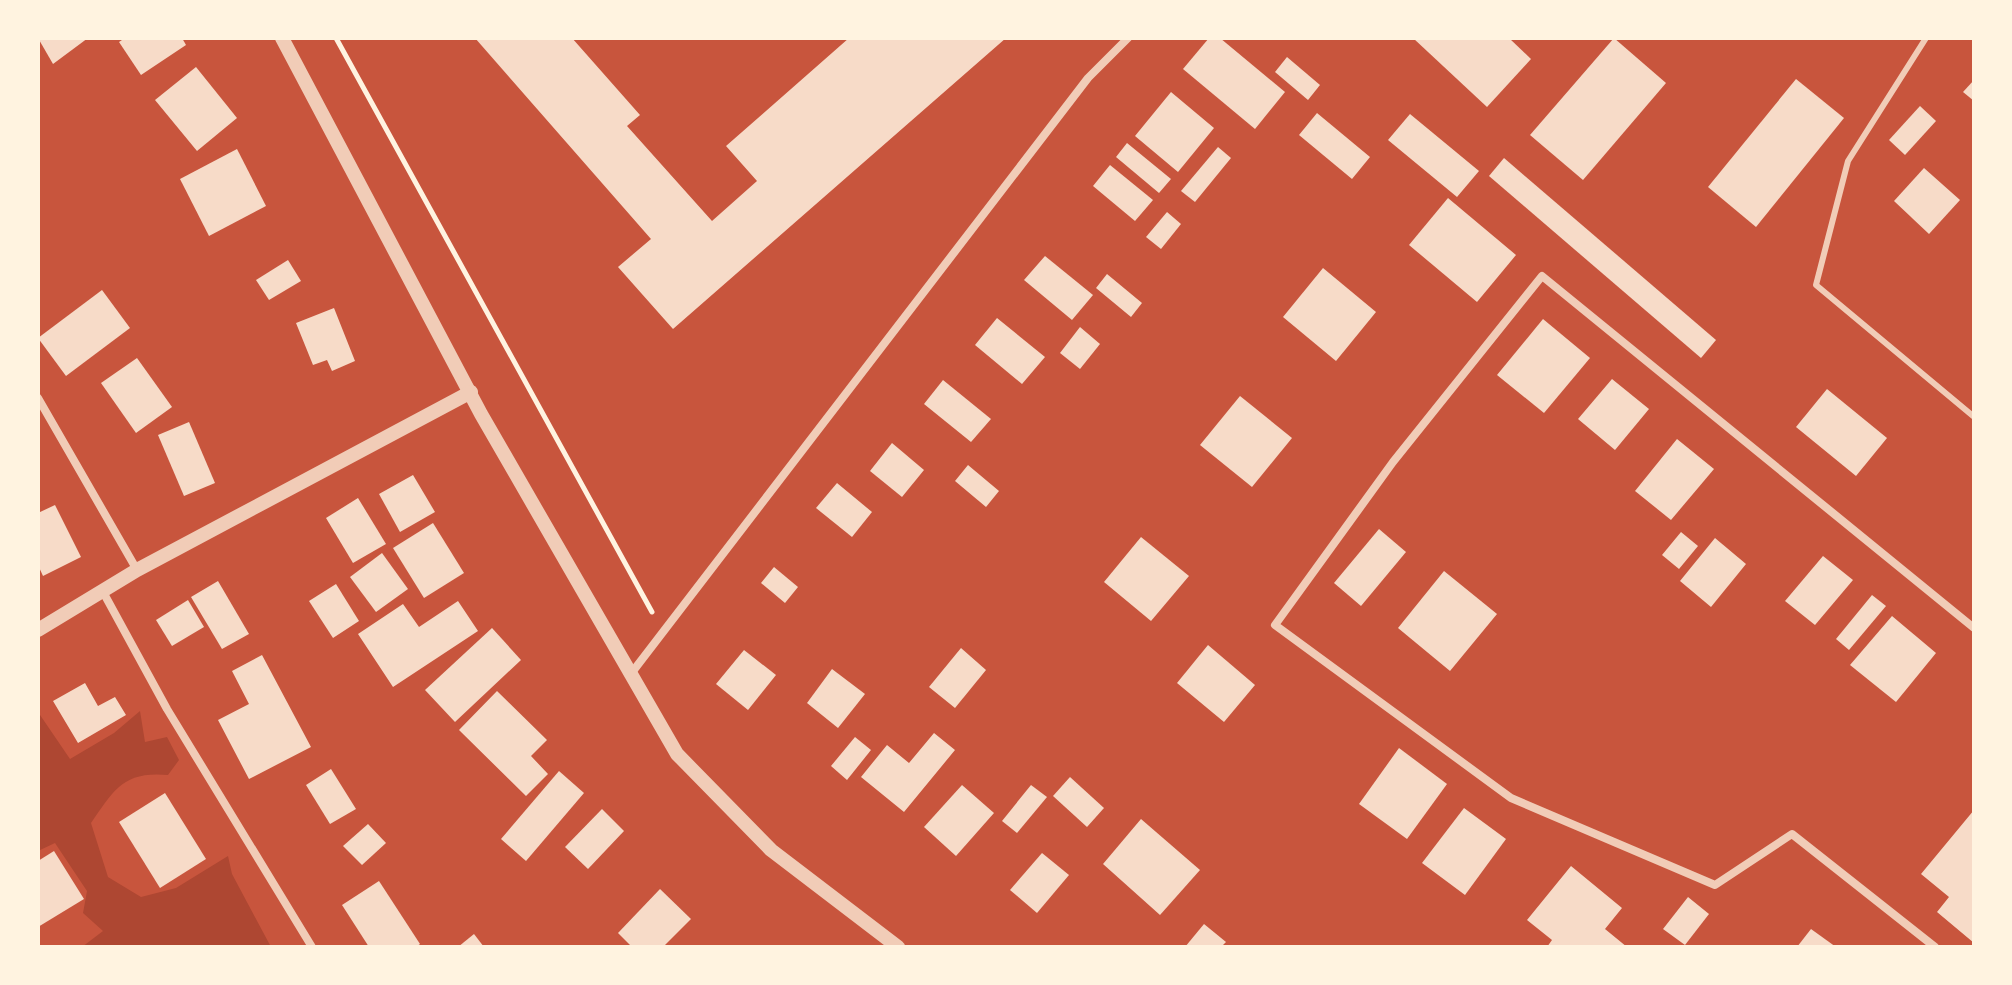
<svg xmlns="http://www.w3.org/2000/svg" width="2012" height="985" font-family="'Crimson Pro',serif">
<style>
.green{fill:#ae4732}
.building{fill:#f7dbc8}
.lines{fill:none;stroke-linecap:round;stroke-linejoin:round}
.path{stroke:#fff3e0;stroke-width:5}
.service{stroke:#f1ccb7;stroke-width:6}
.minor{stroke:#f1ccb7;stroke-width:8}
.tertiary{stroke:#f1ccb7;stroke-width:14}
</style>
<rect width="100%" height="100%" fill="#c8553d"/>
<path class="green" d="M140,711l5,31 22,-5 12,23 -11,15c-45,-4 -54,15 -77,48l17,54 33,20 35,-9 52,-32 4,18 39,73h-189l21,-16 -20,-18 4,-22 -32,-48 -17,8v-139l32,47 44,-26z"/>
<g class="building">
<path d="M38,38h50l-35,26z"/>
<path d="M125,38h57l4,7 -45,30 -22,-33z"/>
<path d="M475,38h97l68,77 -13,11 85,95 45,-40 -31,-35 123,-108h157l-333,291 -55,-62 33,-28z"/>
<path d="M1209,38h11l65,54 -30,37 -72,-60z"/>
<path d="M1413,38h96l22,21 -44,48z"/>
<path d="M1614,38l52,45 -83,97 -53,-45z"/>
<path d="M1287,57l33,28 -12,15 -33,-28z"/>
<path d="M196,67l41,51 -40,33 -42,-51z"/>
<path d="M1796,79l48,39 -88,109 -48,-40z"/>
<path d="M1974,80v21l-11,-9z"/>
<path d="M1171,92l43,36 -36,44 -43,-36z"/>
<path d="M1920,106l16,15 -31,34 -16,-15z"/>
<path d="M1317,113l53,44 -18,22 -53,-44z"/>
<path d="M1410,114l69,57 -22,26 -69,-57z"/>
<path d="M1127,143l44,36 -12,14 -43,-36z"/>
<path d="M1218,147l13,11 -36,44 -14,-11z"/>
<path d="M237,149l29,57 -57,30 -29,-57z"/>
<path d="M1504,158l212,182 -15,18 -212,-182z"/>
<path d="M1110,165l43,35 -18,21 -42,-35z"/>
<path d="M1924,168l36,32 -31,34 -35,-33z"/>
<path d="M1448,198l68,57 -39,47 -68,-57z"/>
<path d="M1167,212l14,12 -20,25 -15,-12z"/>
<path d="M1045,256l48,39 -21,25 -48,-40z"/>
<path d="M288,260l13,21 -32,19 -13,-20z"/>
<path d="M1323,268l53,44 -40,49 -53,-44z"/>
<path d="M1107,274l35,29 -11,14 -35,-29z"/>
<path d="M102,290l28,38 -64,48 -28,-38z"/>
<path d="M334,308l21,53 -23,10 -5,-11 -14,5 -17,-42z"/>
<path d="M997,318l48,39 -23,27 -47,-39z"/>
<path d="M1543,319l47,39 -46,55 -47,-38z"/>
<path d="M1080,327l20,17 -20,25 -20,-16z"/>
<path d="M137,358l35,49 -36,26 -35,-50z"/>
<path d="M1612,379l37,30 -34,41 -37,-31z"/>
<path d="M943,380l48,39 -20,23 -47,-38z"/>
<path d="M1827,389l60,49 -31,38 -60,-49z"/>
<path d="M1240,396l52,42 -40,49 -52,-42z"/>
<path d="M189,422l26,61 -31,13 -26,-61z"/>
<path d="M1677,439l37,30 -43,51 -36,-29z"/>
<path d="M892,443l32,27 -22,27 -32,-26z"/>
<path d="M968,465l31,26 -13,16 -31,-26z"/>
<path d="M413,475l22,37 -35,20 -21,-38z"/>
<path d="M837,483l35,29 -20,25 -36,-29z"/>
<path d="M358,498l28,46 -33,19 -27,-45z"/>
<path d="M55,505l26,52 -38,19 -5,-11v-52z"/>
<path d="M433,523l31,50 -40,25 -31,-50z"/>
<path d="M1379,529l27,23 -45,54 -27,-23z"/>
<path d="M1681,532l17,14 -19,23 -17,-14z"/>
<path d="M1141,537l48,39 -38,45 -47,-39z"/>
<path d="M1715,538l31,26 -35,43 -31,-26z"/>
<path d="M382,553l26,36 -32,23 -26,-35z"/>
<path d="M1823,556l30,24 -38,45 -30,-24z"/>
<path d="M774,567l24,20 -13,16 -24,-20z"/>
<path d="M1444,571l53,43 -47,57 -52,-43z"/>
<path d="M218,581l31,53 -27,15 -31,-52z"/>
<path d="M336,584l23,37 -26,17 -24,-37z"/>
<path d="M1872,595l14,11 -37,44 -13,-11z"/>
<path d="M188,600l16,27 -32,19 -16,-26z"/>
<path d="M458,601l20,30 -85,56 -35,-53 45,-30 16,23z"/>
<path d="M1892,616l44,37 -40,49 -46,-37z"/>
<path d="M492,628l29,32 -66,62 -30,-32z"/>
<path d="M1208,645l47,40 -31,37 -47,-39z"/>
<path d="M961,648l25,22 -31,38 -26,-21z"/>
<path d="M744,650l32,25 -28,35 -32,-26z"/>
<path d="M262,655l49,92 -62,32 -31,-59 31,-16 -17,-33z"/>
<path d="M832,669l33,25 -27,34 -31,-25z"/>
<path d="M85,683l13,23 17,-9 11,18 -48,28 -25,-42z"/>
<path d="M497,691l50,49 -16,16 17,18 -22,22 -67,-66z"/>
<path d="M934,733l21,17 -51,62 -43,-35 26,-32 22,18z"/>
<path d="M855,737l16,13 -24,30 -16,-14z"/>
<path d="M1399,748l48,36 -40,55 -48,-35z"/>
<path d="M331,769l25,40 -26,15 -24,-39z"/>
<path d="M559,771l25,22 -58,68 -25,-22z"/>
<path d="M1070,777l34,31 -17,19 -34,-31z"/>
<path d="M962,785l32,28 -38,43 -32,-29z"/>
<path d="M1031,785l16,12 -30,36 -15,-12z"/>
<path d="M165,793l41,66 -46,29 -41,-66z"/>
<path d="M1464,808l42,31 -41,56 -43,-32z"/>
<path d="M602,809l22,22 -36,38 -23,-22z"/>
<path d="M1974,810v133l-37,-31 12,-15 -28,-23z"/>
<path d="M1141,819l59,51 -40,45 -57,-51z"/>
<path d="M368,824l18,19 -24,22 -19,-19z"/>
<path d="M54,851l30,48 -46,28v-66z"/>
<path d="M1042,853l27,22 -32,38 -27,-23z"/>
<path d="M1571,866l51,42 -17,21 22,18h-80l5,-7 -25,-20z"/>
<path d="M379,881l41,63 -4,3h-47l-27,-42z"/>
<path d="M660,889l31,30 -28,28h-31l-14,-14z"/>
<path d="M1688,897l21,17 -24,31 -22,-16z"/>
<path d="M1204,924l22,18 -5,5h-36z"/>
<path d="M1811,929l25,18h-39z"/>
<path d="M474,934l10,13h-26z"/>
</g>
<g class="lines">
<path class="path" d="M336,38l316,574"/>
<path class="service" d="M1926,38l-78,123 -32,124 157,131"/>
<g class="minor">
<path d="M38,398l99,172"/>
<path d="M102,590l65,119 145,238"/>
<path d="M630,675l458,-597 40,-40"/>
<path d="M1935,947l-143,-113 -77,51 -204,-87 -236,-173 118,-163 149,-186 432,352"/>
</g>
<g class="tertiary">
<path d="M282,38l199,376 196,340 94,96 127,97"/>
<path d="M38,630l99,-60 334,-178"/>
</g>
</g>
<rect width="2012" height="985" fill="none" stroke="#fff3e0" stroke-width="80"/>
</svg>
